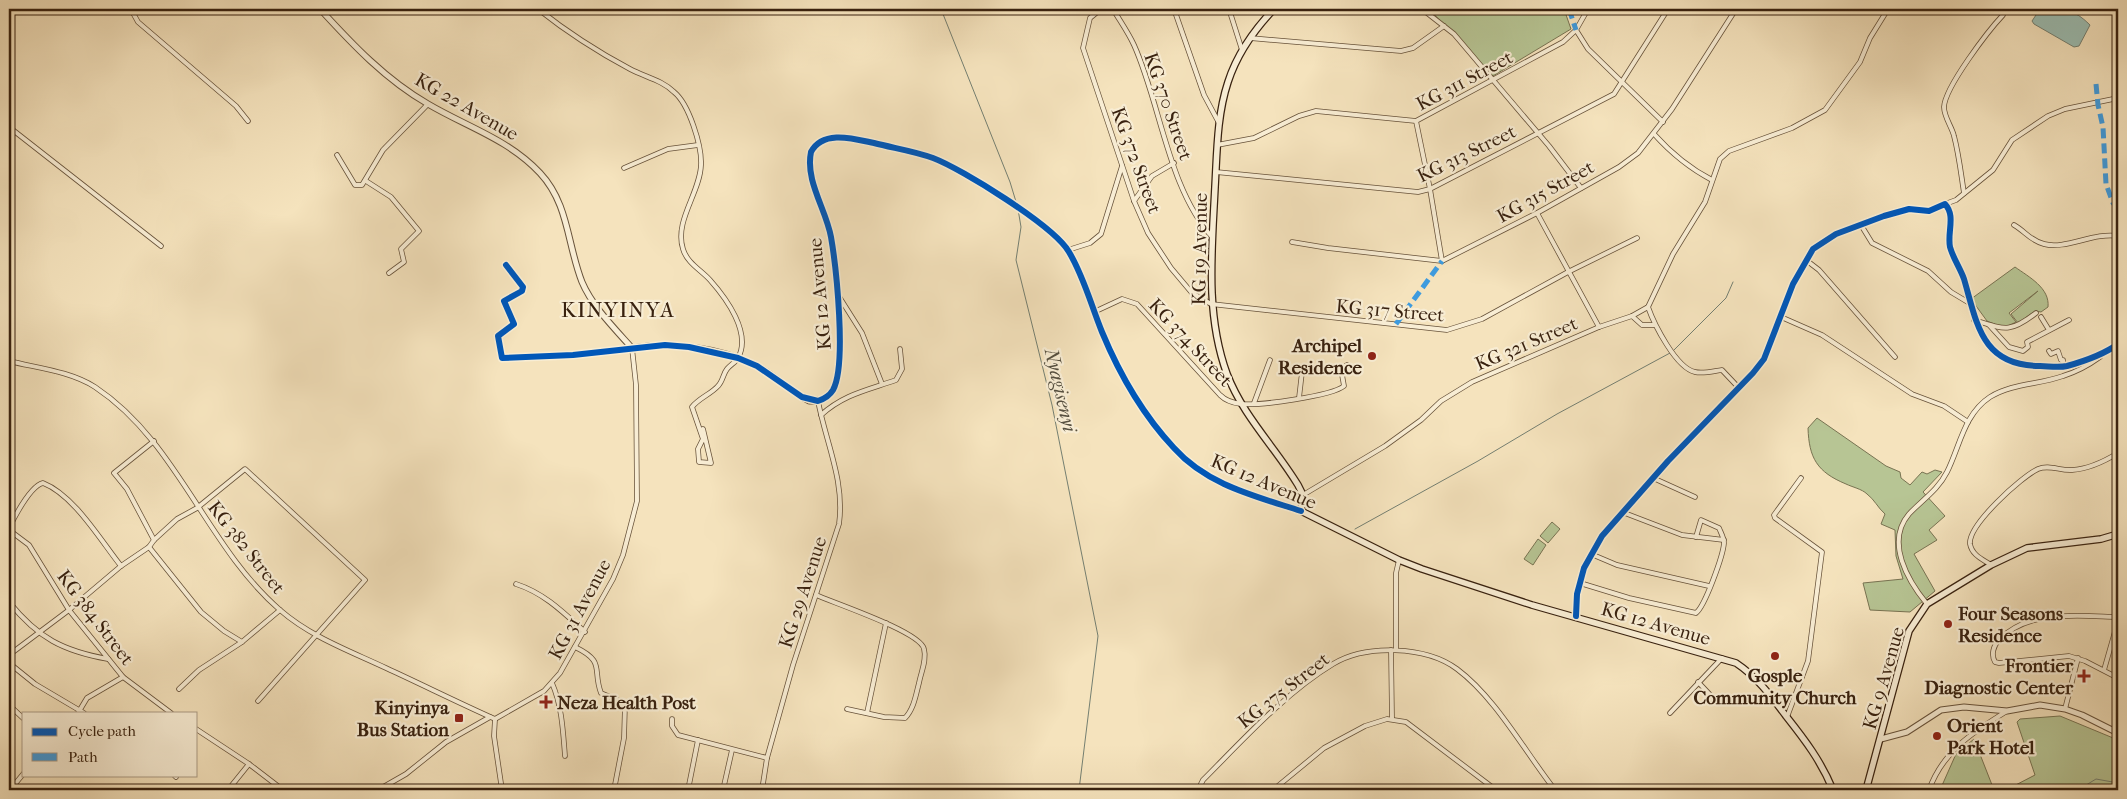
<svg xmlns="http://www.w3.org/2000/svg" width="2127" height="799" font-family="'IM FELL French Canon',serif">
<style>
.green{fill:#b7c594;stroke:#787352}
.water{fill:#9cbeb3;stroke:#747f71}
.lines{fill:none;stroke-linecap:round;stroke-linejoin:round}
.stream{stroke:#747f71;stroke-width:1}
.minor-casing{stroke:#67523a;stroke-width:5.5}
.tertiary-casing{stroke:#67523a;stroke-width:7}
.secondary-casing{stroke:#38210f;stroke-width:8}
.minor{stroke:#f8edd4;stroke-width:4}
.tertiary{stroke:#f8edd4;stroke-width:5}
.secondary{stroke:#f8edd4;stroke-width:5.5}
.quiet{stroke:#3e9bde;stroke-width:5;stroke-dasharray:10 5;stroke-linecap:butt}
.cycleway-casing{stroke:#f8edd4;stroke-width:9}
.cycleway{stroke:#0057b8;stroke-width:6}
.poi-dot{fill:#8f2418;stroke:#f8edd4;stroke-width:2}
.labels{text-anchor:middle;stroke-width:4.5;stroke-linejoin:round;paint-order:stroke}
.street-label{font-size:19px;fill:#38210f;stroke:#f8edd4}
.poi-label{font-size:19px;font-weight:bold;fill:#38210f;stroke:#f8edd4;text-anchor:end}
.water-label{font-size:20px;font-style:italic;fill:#565040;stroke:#f8edd4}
.quarter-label{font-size:21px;letter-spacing:1px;fill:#38210f;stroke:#f8edd4}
</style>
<rect width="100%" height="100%" fill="#f5e3bd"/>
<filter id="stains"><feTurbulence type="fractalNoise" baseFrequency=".004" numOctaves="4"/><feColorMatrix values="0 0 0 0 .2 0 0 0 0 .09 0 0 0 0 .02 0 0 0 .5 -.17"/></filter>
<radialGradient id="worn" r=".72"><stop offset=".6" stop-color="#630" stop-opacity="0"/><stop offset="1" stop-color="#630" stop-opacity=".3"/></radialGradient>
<g class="green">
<path d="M1429,9h135l7,20 -78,47z"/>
<path d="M2015,267c14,10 35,21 33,40l-7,5 -6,-1 -17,12 -7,-9 27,-23 -29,22 7,9 -12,6 -17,-7 -16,-22z"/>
<path d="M1817,418l69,48 14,6 1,6 9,7 12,-13 5,2 8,-4 7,2 -19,20 22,24 -16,14 8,10 -23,14 21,37 -25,21 -40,-2 -7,-27 40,-4 -7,-23 -1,-26 -14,-6 4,-10c-7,-6 -11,-15 -18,-20 -5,-5 -15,-7 -21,-10 -29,-12 -37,-26 -38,-56z"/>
<path d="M1552,522l8,7 -12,14 -8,-7z"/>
<path d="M1538,539l8,6 -13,20 -9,-6z"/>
<path d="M2060,716l58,24v50h-112l29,-15 -18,-53 3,-3z"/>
<path d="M1974,739l20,51h-54l16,-36z"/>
</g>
<path class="water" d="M2040,9c23,0 33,-1 50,16l-11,21 -5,1 -40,-23 -2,-3z"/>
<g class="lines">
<g class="stream">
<path d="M941,9l69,173 7,23"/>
<path d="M1018,209l3,18 -5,33 36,145 46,231 -19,154"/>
<path d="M1674,350l52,-52 7,-16"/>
<path d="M1355,529l123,-68 79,-47 113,-61"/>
<path d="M2078,790l18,-11 22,4"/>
</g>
<defs>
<g id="minor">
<path d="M135,9l-2,4 5,9 98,84 12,15"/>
<path d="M538,9c29,23 60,43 92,60 15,8 32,11 44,23 15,12 28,54 27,73 -1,28 -27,56 -18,84 4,14 18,21 27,31 16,18 42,53 28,78 -2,4 -8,7 -11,11 -4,5 -4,12 -9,17 -7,8 -19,12 -26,21l11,32 -5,10 1,13 12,1 -8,-34"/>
<path d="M1101,9l-11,9 -7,30 51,153 14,32 23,35 21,25 19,11 236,26 35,-11 86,-47 69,-34"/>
<path d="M1113,9c7,12 15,23 21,36 27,60 34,144 79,193"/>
<path d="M1174,9l30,86 15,28"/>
<path d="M1229,9l13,41"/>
<path d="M1422,9l32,25 95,112 32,42"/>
<path d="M1576,30l12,19 75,73"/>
<path d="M1250,38l151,13 12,-3 31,-22"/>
<path d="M1416,121l14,68 12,72"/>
<path d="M9,127l152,119"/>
<path d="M1654,134c17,19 35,34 58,46"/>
<path d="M1217,145l37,-7 45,-22 17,-5 100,10 147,-79 13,-12 12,-21"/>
<path d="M337,155l18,30h7l21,-35 45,-46"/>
<path d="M624,168l44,-19 30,-4"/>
<path d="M1216,172l202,20 12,-3 184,-95 54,-85"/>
<path d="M366,181l25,16 28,34 -18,18 3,13 -15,11"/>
<path d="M1964,193c-3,-19 -5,-38 -10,-57 -2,-9 -10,-19 -10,-29 1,-20 44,-76 59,-92l-2,-6"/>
<path d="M1134,201l18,-25 22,-13"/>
<path d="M1945,204l11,-4 37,-30 19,-30 36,-24 17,-7 53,-11"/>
<path d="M1537,213l62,114"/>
<path d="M1861,225l11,18 56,28 23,21 20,12"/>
<path d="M2014,225c11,6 15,15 30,19 21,6 50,-12 74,-8"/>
<path d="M1292,242l36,6 114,13 95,-48 82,-46 19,-14 34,-44 64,-100"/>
<path d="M1068,250l22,-7 11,-9 21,-68"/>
<path d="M1806,260l13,10 76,87"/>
<path d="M838,295l24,38 20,51"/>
<path d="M1648,307c6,17 28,61 47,65 8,2 19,-1 27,-2l17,18"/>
<path d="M1094,312l28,-13 15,5 83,91c5,5 13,8 21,9 17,2 91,-8 103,-18l-3,-17 6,-4"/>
<path d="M1632,316l10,9h13"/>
<path d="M1781,317l41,18 90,59 32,12 24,16"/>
<path d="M2041,317l8,13"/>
<path d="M1974,320c30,9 35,14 62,-7"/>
<path d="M1989,325l20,22 14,4 5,-4 -1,-5 42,-22"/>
<path d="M2049,351l2,3 7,-3 3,9h2v6"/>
<path d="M9,361c28,7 61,10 86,26 83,55 111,159 185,223 31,27 70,41 106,58 37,17 73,35 109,51"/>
<path d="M1299,398l3,-26 15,-1"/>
<path d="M1254,403l16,-43"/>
<path d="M821,415c23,-21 47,-25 75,-35l6,-11 -2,-20"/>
<path d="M154,441l-40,32 13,16 27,51"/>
<path d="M1653,478l42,19"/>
<path d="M1303,495l82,-49 36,-26 20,-19 31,-19 127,-55 33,-11 16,-9 25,-53 32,-52 15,-43 9,-8 63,-23 33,-18 35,-48 10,-24 18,-29"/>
<path d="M1622,512l60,23 42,5"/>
<path d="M9,528c6,-12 21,-42 34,-45 31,12 58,58 78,83"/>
<path d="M9,530l20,15 40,65 54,67 48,36"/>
<path d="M149,547l52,65 23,19 18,11 38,-32"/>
<path d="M1591,554l26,11 92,21"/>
<path d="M1991,565c-9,-6 -19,-10 -21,-21 -2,-19 51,-67 68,-75 11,-5 22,2 34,1 15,-1 33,-9 46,-17"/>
<path d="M1580,583l49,15 67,15c9,-7 27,-57 28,-70 0,-5 -3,-10 -5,-15l-18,-8 -5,17"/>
<path d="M516,584c28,9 47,28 69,48"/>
<path d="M816,595c18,8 105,37 108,54 3,11 -3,23 -5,34 -3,11 -5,26 -14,35l-21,-1 -37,-8"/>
<path d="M9,602c29,36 54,49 99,57"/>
<path d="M1927,604c-19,-23 -42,-62 -18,-90 13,-14 29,-24 38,-42 13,-26 17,-58 43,-75 23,-14 48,-12 73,-21 13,-4 26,-11 37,-19"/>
<path d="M1576,616l1,-22 7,-26 18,-32 66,-75 85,-88 11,-14 29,-75 20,-35 23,-15 48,-18 25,-7 20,2 16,-7c11,12 2,28 5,43 3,11 10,21 14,32 13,44 17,87 76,87 8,0 18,2 27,0 18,-5 36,-11 51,-22"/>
<path d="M2118,617c-38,-1 -90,-8 -119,23 -6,6 -8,15 -4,22l4,1 70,-7 16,5 33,17"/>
<path d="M575,647c31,15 17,22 26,46l21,9 3,3 -1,33 -10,52"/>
<path d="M1391,650l1,69"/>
<path d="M1396,650v-77l3,-13"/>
<path d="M9,655l60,-45 52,-44 28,-19 5,-7 23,-21 20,-11 48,-39 120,111 -107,121"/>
<path d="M9,663l26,21 49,29"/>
<path d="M2104,670l14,-49"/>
<path d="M1698,682l17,18"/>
<path d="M552,683c10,23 11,48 13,73"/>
<path d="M179,689l20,-19 43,-28"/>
<path d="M9,705l15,14"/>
<path d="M2065,709l13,-51"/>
<path d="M78,713l9,-15 36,-21"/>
<path d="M867,713l19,-90"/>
<path d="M1670,713l52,-55"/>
<path d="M1787,717l21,-56 14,-109 -47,-34 -1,-3 27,-37"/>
<path d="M495,719l49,-28 16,-18 53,-94 10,-24 14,-54 -1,-116 -4,-37 -59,7 -71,3 -4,-22 16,-12 -10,-23 18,-10 1,-4 -17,-22"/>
<path d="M495,719l-1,17 8,54"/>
<path d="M672,719v7l6,9 89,23"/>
<path d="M196,729l53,35 34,26"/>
<path d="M174,775l2,2"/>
<path d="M10,790l14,-17"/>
<path d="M228,790l21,-26"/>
<path d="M378,790l28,-16 40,-32 44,-25"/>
<path d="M688,790l10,-50"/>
<path d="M723,790l9,-40"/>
<path d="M762,790l5,-32 26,-93 46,-141c6,-43 -13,-81 -21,-123"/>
<path d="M1198,790l5,-10c39,-39 82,-87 130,-116 33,-20 93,-18 124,5 39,29 68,83 98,121"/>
<path d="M1273,790l51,-42 41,-22 22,-7 19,3 90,68"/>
<path d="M1929,790c14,-39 44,-58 78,-79"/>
</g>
<g id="tertiary">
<path d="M320,9c32,35 66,71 108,95 39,23 80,35 112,69 29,31 27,71 42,109 10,24 33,47 50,66 42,-6 87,-1 125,18 19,10 33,25 52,35 9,0 17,-1 23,-10 15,-20 4,-128 -1,-155 -5,-28 -26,-56 -20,-84 12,-23 44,-13 63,-9 19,5 40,8 59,15 29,11 121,68 136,94 15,25 22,53 33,80 17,41 42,84 72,116 33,37 81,48 127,63"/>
<path d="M1881,739l26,-7 34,-22 23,-3 43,4 33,-6 25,4 17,6 36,18"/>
</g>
<g id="secondary">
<path d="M1274,9c-20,21 -37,45 -46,73 -11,33 -11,70 -13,105 -3,63 -10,127 12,187 16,42 48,73 71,111l5,10 -2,16 98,49 23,9 110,36 204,58c21,14 35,33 50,53 19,24 35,45 47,74"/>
<path d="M1866,790l43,-159 18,-27 64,-39 36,-17 74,-9 17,-5"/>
</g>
</defs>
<use href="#minor" class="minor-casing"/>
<use href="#tertiary" class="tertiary-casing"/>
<use href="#secondary" class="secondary-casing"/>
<use href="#minor" class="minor"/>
<use href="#tertiary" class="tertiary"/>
<use href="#secondary" class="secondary"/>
<g class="quiet">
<path d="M1569,9l7,21"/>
<path d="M2096,84l2,21 5,22 3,57 7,19 5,5"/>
<path d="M1396,324l46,-63"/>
</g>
<defs>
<g id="cycleway">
<path d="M506,265l17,22 -1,4 -18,10 10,23 -16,12 4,22 71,-3 92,-10 24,2 49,11 19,8 45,31 16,4c6,-2 12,-6 15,-11 14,-25 3,-124 -2,-153 -5,-28 -26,-56 -20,-85 12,-23 44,-13 63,-9 19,5 40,8 59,15 29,11 121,68 136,94 15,25 22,53 33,80 17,41 42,84 72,116 33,37 81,48 127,63"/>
<path d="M1576,616l1,-22 7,-26 18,-32 66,-75 85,-88 11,-14 29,-75 20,-35 23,-15 48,-18 25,-7 20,2 16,-7c11,12 2,28 5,43 3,11 10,21 14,32 13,44 17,87 76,87 8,0 18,2 27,0 18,-5 36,-11 51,-22"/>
</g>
</defs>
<use href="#cycleway" class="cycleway-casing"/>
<use href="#cycleway" class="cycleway"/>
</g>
<g class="poi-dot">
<circle cx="1372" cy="356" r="5"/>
<circle cx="1948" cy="624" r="5"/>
<circle cx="1775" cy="656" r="5"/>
<path d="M2081.5 668.5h5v5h5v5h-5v5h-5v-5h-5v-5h5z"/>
<path d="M543.5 694.5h5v5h5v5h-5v5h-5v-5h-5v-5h5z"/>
<rect x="454" y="713" width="10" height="10" rx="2.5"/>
<circle cx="1937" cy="736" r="5"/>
</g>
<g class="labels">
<g class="street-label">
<text transform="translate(1464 80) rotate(-28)" y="7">KG 311 Street</text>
<text transform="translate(467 106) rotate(30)" y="7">KG 22 Avenue</text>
<text transform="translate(1169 106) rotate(71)" y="7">KG 370 Street</text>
<text transform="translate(1466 153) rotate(-26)" y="7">KG 313 Street</text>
<text transform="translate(1137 160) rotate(70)" y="7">KG 372 Street</text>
<text transform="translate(1545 191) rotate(-29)" y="7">KG 315 Street</text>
<text transform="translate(1199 249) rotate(-89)" y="7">KG 19 Avenue</text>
<text transform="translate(819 294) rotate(-95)" y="7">KG 12 Avenue</text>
<text transform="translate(1390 310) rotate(5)" y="7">KG 317 Street</text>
<text transform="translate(1191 342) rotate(47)" y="7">KG 374 Street</text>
<text transform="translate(1526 343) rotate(-23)" y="7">KG 321 Street</text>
<text transform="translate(1264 481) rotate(23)" y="7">KG 12 Avenue</text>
<text transform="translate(247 547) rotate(52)" y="7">KG 382 Street</text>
<text transform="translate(802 592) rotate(-72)" y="7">KG 29 Avenue</text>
<text transform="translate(579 609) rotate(-62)" y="7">KG 31 Avenue</text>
<text transform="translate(96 617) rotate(53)" y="7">KG 384 Street</text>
<text transform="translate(1656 623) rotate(16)" y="7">KG 12 Avenue</text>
<text transform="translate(1883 678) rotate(-74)" y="7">KG 9 Avenue</text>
<text transform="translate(1283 690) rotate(-38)" y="7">KG 375 Street</text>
</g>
<g class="poi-label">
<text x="1362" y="352">Archipel<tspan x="1362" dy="22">Residence</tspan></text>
<text x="1958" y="620" text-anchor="start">Four Seasons<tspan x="1958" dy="22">Residence</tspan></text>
<text x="2073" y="672">Frontier<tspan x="2073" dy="22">Diagnostic Center</tspan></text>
<text x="1775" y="682" text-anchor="middle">Gosple<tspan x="1775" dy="22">Community Church</tspan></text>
<text x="557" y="709" text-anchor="start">Neza Health Post</text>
<text x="449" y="714">Kinyinya<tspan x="449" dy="22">Bus Station</tspan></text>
<text x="1947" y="732" text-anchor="start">Orient<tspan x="1947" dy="22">Park Hotel</tspan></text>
</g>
<g class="water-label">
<text transform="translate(1061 390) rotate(77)" y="7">Nyagisenyi</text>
</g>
<g class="quarter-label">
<text x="618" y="317">KINYINYA</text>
</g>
</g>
<rect width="2127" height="799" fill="none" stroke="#f5e3bd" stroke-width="30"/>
<rect x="10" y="10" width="2107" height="779" fill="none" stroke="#38210f" stroke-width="2.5"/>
<rect x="15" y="15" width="2097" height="769" fill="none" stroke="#38210f"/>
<rect x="22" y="712" width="175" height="65" fill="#f8edd4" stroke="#ab9b85"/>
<rect x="32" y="728" width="25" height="8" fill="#0057b8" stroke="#ab9b85"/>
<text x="68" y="736" font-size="15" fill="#38210f">Cycle path</text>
<rect x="32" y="753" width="25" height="8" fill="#3e9bde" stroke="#ab9b85"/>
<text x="68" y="762" font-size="15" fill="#38210f">Path</text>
<rect width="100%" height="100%" filter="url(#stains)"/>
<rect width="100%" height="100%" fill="url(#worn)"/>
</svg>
